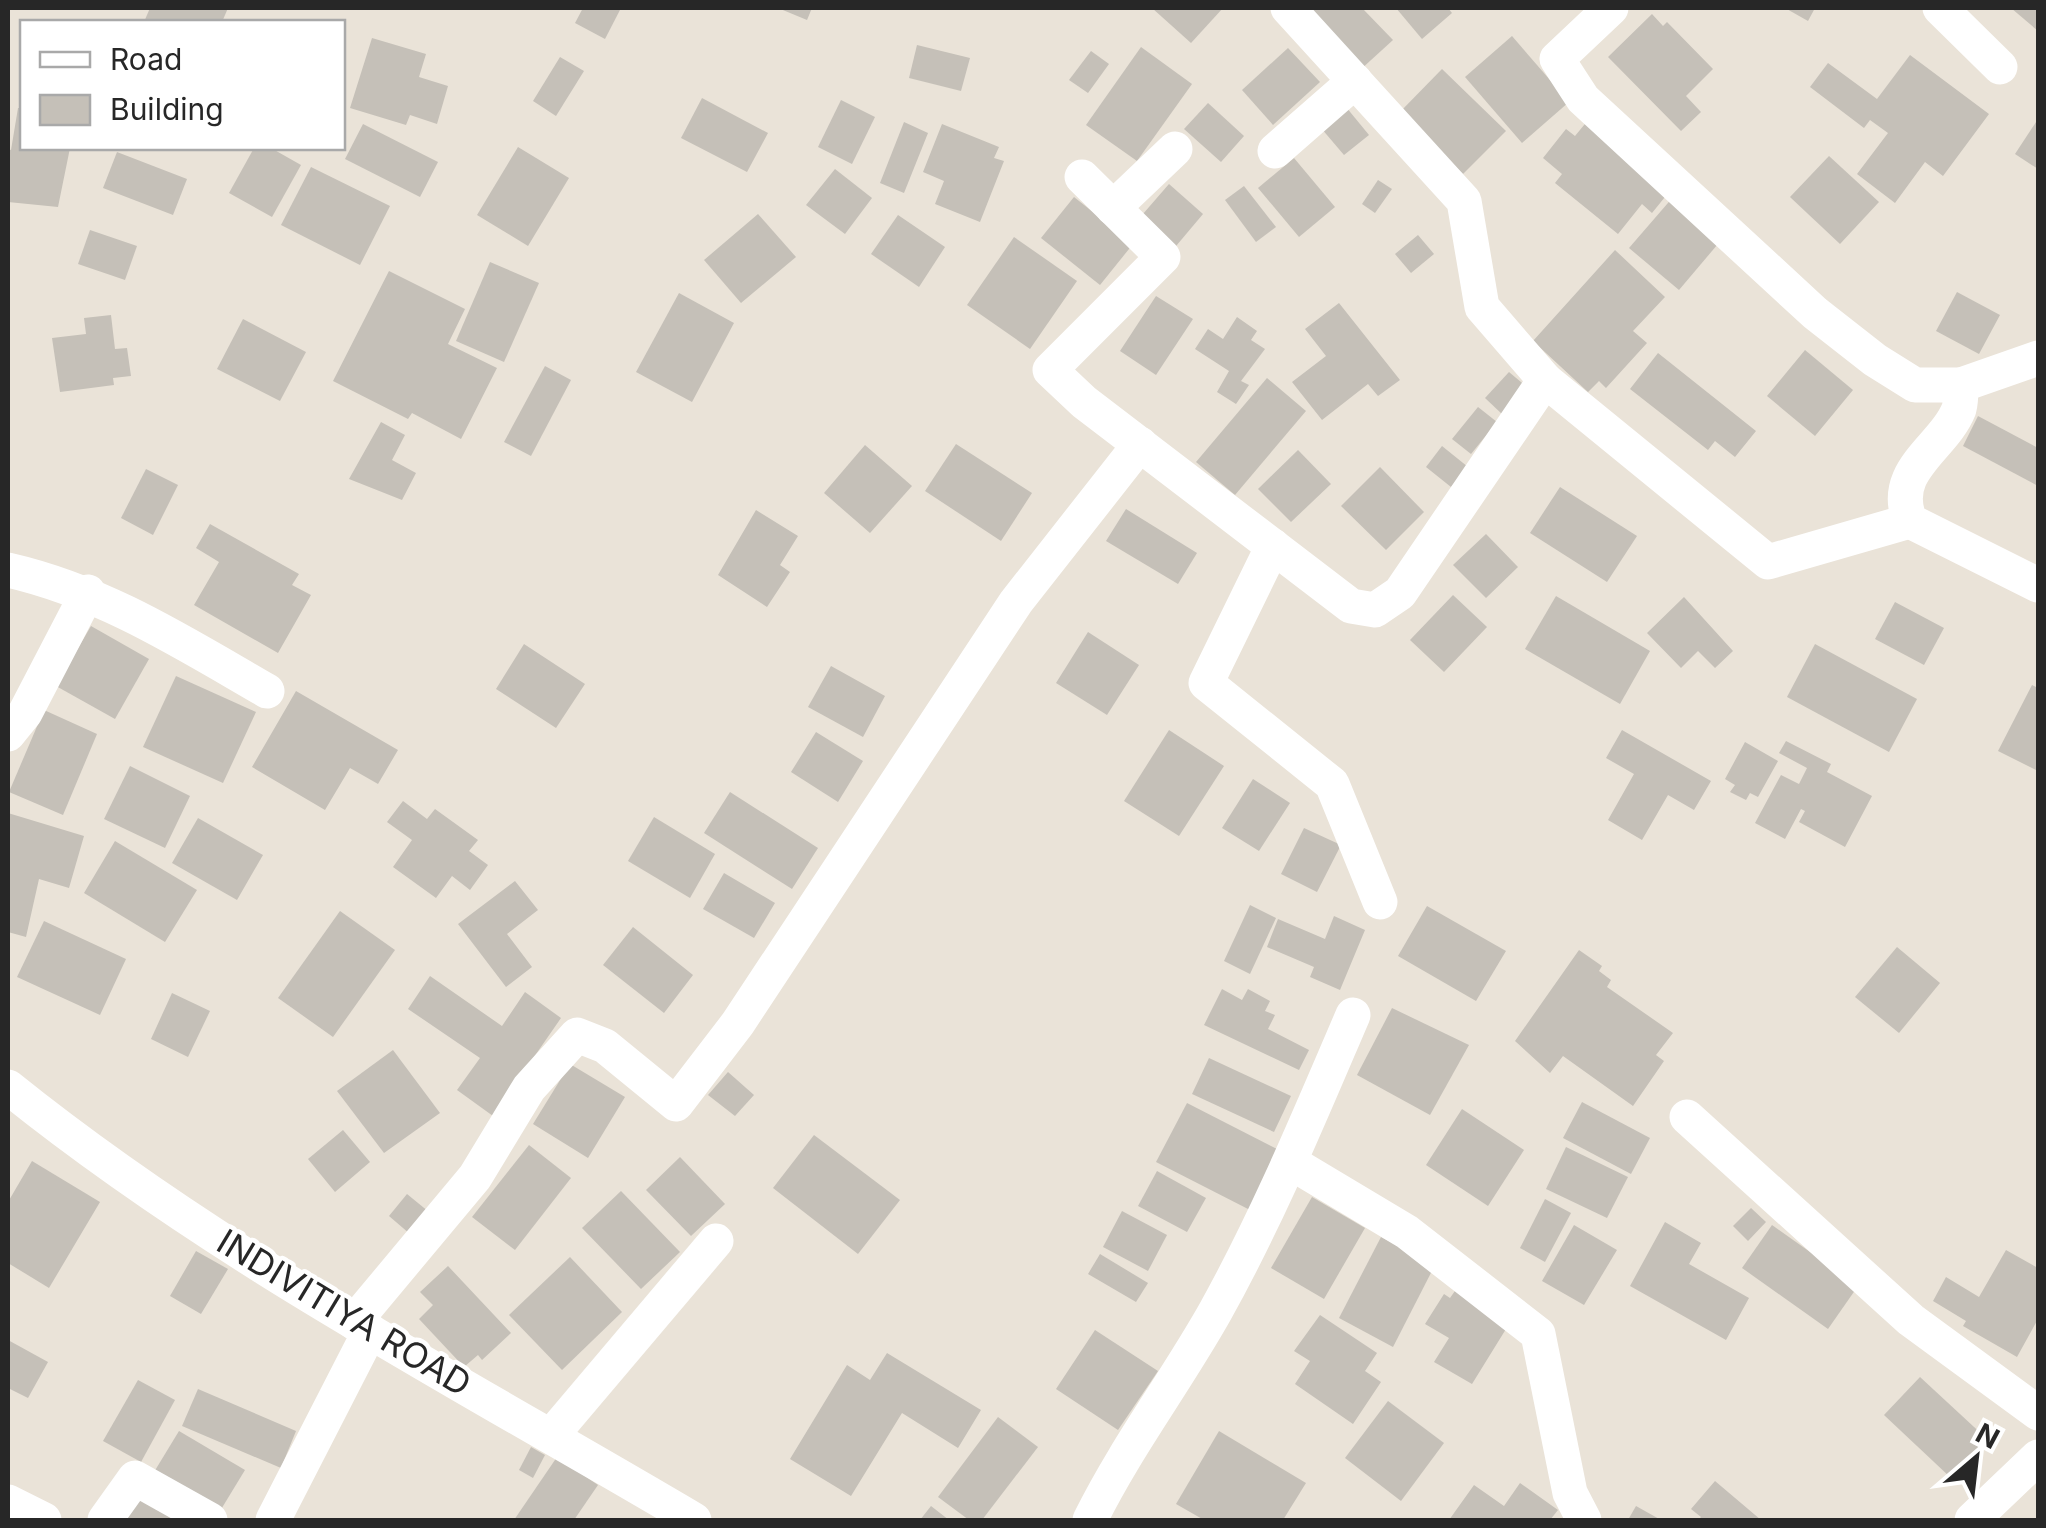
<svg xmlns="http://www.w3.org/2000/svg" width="2046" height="1528" font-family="Inter,sans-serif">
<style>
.building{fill:#c5c0b8}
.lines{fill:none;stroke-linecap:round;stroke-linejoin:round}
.street{stroke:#fff;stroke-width:35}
.labels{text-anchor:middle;stroke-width:9;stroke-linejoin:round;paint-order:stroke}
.street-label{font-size:35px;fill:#272727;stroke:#fff}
</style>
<rect width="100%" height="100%" fill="#eae3d8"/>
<g class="building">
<path d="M150,8h78l-6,14h-78z"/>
<path d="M583,8h38l-16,31 -30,-16z"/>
<path d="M778,8h34l-5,12z"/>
<path d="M1152,8h71l-32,35z"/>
<path d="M1300,8h62l31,32 -34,31z"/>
<path d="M1396,8h52l4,5 -30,26z"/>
<path d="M1785,8h30l-7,13z"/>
<path d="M2011,8h27v23z"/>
<path d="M1652,14l11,12 4,-4 46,47 -27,27 15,16 -20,19 -73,-74z"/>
<path d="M1512,36l57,66 -47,41 -57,-66z"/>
<path d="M372,38l54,16 -7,23 29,9 -11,38 -27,-9 -4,10 -56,-17z"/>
<path d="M917,45l53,13 -9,33 -52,-13z"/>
<path d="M1141,47l51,37 -55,77 -51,-36z"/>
<path d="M1288,48l32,34 -47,43 -31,-35z"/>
<path d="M1091,51l18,13 -21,29 -19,-13z"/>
<path d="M1910,55l79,59 -46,62 -18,-14 -30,41 -38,-29 31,-41 -18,-13 -6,8 -54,-41 18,-24 49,36z"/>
<path d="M560,57l24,14 -28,45 -23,-15z"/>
<path d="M1442,69l64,62 -43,43 -64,-61z"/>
<path d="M702,98l66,35 -21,39 -66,-34z"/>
<path d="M841,100l34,17 -23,47 -34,-17z"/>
<path d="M1208,103l36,33 -23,26 -37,-33z"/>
<path d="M1346,107l23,28 -25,20 -23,-27z"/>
<path d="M18,108h4v40h48l-12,59 -50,-5v-53l3,1z"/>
<path d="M1589,119l80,73 -17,21 -10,-9 -24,30 -63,-51 7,-9 -19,-16 23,-29 9,7z"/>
<path d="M2038,119v50l-23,-15z"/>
<path d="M904,122l24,11 -24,60 -24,-10z"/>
<path d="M363,124l75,38 -18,35 -75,-38z"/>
<path d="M942,124l57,23 -5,11 10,3 -24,61 -45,-18 9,-23 -21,-9z"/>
<path d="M518,147l51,31 -41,68 -51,-31z"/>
<path d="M254,148h17l30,17 -29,52 -43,-24z"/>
<path d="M117,152l70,27 -14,36 -70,-27z"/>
<path d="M1829,156l50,46 -39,42 -50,-47z"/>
<path d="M1294,158l41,49 -36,30 -41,-49z"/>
<path d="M311,167l79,39 -30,59 -79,-40z"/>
<path d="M835,169l37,29 -27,36 -39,-29z"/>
<path d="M1378,180l14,9 -17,24 -13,-9z"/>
<path d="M1169,184l34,30 -32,38 -35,-30z"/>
<path d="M1244,186l32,41 -20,15 -31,-42z"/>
<path d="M1674,196l49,42 -44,52 -50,-42z"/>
<path d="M1074,197l59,47 -33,41 -59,-47z"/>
<path d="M758,214l38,43 -55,46 -37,-43z"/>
<path d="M898,215l47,32 -26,40 -48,-33z"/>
<path d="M90,230l47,16 -12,34 -47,-16z"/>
<path d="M1418,235l16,19 -23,19 -16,-19z"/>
<path d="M1014,237l63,44 -47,68 -63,-44z"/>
<path d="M1615,250l50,47 -32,34 14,12 -41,45 -7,-7 -11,11 -55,-51z"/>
<path d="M490,262l49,21 -35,79 -48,-21z"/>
<path d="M389,271l76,38 -17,35 49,24 -36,71 -49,-26 -4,6 -75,-38z"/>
<path d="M1957,292l43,23 -21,39 -43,-23z"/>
<path d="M679,293l55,30 -42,79 -56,-30z"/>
<path d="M1156,296l37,23 -37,56 -36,-24z"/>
<path d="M1339,303l61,77 -22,16 -10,-12 -46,36 -30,-38 34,-26 -21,-27z"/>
<path d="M111,315l4,34 12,-1 4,28 -18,2 1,7 -54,7 -8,-54 34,-4 -2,-16z"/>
<path d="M1237,317l20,14 -6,9 14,9 -24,32 8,4 -13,19 -19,-12 12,-21 -34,-22 13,-20 15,10z"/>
<path d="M243,319l63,33 -26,49 -63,-32z"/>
<path d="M1805,350l48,40 -38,46 -48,-40z"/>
<path d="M1658,353l98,78 -21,26 -20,-16 -7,9 -78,-61z"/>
<path d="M545,366l26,14 -40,76 -27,-14z"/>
<path d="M1509,372l19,16 -25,27 -18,-17z"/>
<path d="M1267,378l39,33 -71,84 -39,-33z"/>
<path d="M1478,407l19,15 -26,32 -19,-15z"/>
<path d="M1978,416l60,32v38l-75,-40z"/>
<path d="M381,422l24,13 -13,25 24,13 -14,27 -53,-21z"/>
<path d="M956,444l76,49 -31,48 -76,-50z"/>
<path d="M865,445l47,41 -42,47 -46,-40z"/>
<path d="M1442,446l26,21 -17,20 -25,-20z"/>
<path d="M1298,450l33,34 -40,38 -33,-33z"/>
<path d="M1380,467l44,45 -38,38 -45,-44z"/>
<path d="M146,469l32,16 -25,50 -32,-17z"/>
<path d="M1560,487l77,49 -30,46 -77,-49z"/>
<path d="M1126,509l71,44 -19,31 -72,-43z"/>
<path d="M756,510l42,26 -18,29 10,7 -23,35 -49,-32z"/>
<path d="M210,524l89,50 -7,11 19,10 -33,58 -84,-48 25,-43 -23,-14z"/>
<path d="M1486,534l32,33 -32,31 -33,-33z"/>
<path d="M1453,595l34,32 -43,45 -34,-32z"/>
<path d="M1556,596l94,55 -30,53 -95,-55z"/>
<path d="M1684,597l49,54 -18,17 -17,-17 -17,17 -34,-35z"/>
<path d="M1895,602l49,26 -20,37 -49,-26z"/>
<path d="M91,626l58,33 -34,60 -59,-33z"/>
<path d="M1088,632l51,33 -32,50 -51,-32z"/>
<path d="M524,644l61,40 -29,44 -60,-39z"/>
<path d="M1815,644l102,55 -28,53 -102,-55z"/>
<path d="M831,666l54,30 -22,41 -55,-30z"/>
<path d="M176,676l80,36 -33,71 -80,-36z"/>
<path d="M2032,685l6,3v83l-40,-20z"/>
<path d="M296,691l102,59 -20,34 -28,-16 -25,42 -73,-43z"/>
<path d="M44,710l53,24 -34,81 -54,-23z"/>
<path d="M1169,730l55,36 -45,70 -55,-35z"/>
<path d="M1622,730l89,51 -17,29 -26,-15 -26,45 -34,-20 26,-46 -28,-16z"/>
<path d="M816,732l47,29 -25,41 -47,-30z"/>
<path d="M1786,741l45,23 -4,8 45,24 -27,51 -46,-25 6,-11 -4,-2 -16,30 -30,-16 26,-48 18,9 8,-16 -28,-15z"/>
<path d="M1745,742l33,19 -20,36 -8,-4 -4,7 -16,-8 5,-7 -10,-6z"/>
<path d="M130,766l60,30 -25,52 -61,-29z"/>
<path d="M1253,779l37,24 -31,48 -37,-23z"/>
<path d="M730,792l88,56 -26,41 -88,-56z"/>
<path d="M403,801l24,18 8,-10 43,31 -9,11 19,14 -18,25 -18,-14 -16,22 -43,-31 19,-27 -25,-18z"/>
<path d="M8,813l76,23 -15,52 -30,-9 -13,58 -18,-5z"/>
<path d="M654,817l61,37 -25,44 -62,-37z"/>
<path d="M198,818l65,37 -26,45 -65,-37z"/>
<path d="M1304,828l37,17 -24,47 -36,-18z"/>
<path d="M115,841l82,49 -32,52 -81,-49z"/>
<path d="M724,873l51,30 -21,35 -51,-29z"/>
<path d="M515,881l23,29 -31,24 25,33 -26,20 -48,-63z"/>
<path d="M1250,905l26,13 -26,56 -26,-13z"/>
<path d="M1427,906l79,45 -30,50 -78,-45z"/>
<path d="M340,911l55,39 -62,87 -55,-39z"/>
<path d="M1334,916l31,14 -25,60 -30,-13 4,-10 -47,-20 11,-28 47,20z"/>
<path d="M44,921l82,38 -26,56 -83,-38z"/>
<path d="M633,927l60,48 -29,38 -61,-48z"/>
<path d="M1897,947l43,36 -41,50 -44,-36z"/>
<path d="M1579,950l23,16 -3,5 12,9 -4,7 66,46 -17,22 8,6 -31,45 -70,-50 -13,17 -35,-32z"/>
<path d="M430,976l72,50 23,-34 36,26 -68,98 -36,-26 23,-32 -72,-49z"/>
<path d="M1222,989l20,11 6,-11 22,12 -5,10 10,4 -7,14 41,21 -10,20 -95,-45z"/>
<path d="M172,993l38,18 -22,46 -37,-18z"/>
<path d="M1392,1008l77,37 -39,70 -73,-40z"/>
<path d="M393,1050l47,63 -56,40 -47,-62z"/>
<path d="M1209,1058l82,38 -17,36 -82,-38z"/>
<path d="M570,1064l55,33 -37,61 -55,-34z"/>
<path d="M728,1072l26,23 -19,21 -27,-21z"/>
<path d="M1582,1102l68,36 -19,36 -68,-36z"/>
<path d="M1187,1103l94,48 -31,59 -94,-48z"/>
<path d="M1462,1109l62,41 -36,56 -62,-41z"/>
<path d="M343,1130l27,32 -35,30 -27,-33z"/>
<path d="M814,1135l86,65 -42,54 -85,-66z"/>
<path d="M529,1145l42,33 -56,72 -43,-33z"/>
<path d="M1566,1147l62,30 -21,41 -61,-29z"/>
<path d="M680,1157l45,47 -34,32 -45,-46z"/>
<path d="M32,1161l68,41 -51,86 -41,-25v-61z"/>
<path d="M1157,1171l49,27 -19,34 -49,-26z"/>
<path d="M621,1191l59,61 -39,37 -59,-61z"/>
<path d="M407,1194l22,18 -19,22 -21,-18z"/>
<path d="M1312,1197l53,31 -41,71 -53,-31z"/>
<path d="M1545,1199l26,14 -26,49 -25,-14z"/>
<path d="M1751,1208l15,14 -18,19 -15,-15z"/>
<path d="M1122,1211l45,24 -19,36 -45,-24z"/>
<path d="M1665,1222l36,21 -12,21 60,34 -23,42 -96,-54z"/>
<path d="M1574,1225l43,25 -33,55 -42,-24z"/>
<path d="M1772,1225l86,61 -30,43 -86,-61z"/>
<path d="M1381,1237l54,28 -42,82 -54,-29z"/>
<path d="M2006,1250l32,18v51l-21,38 -54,-31 3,-5 -33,-20 13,-24 33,20z"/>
<path d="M196,1251l32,18 -27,45 -31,-18z"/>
<path d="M1100,1254l48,29 -12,19 -48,-28z"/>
<path d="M570,1257l52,55 -60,58 -53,-55z"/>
<path d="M448,1266l63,67 -29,27 -4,-5 -14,12 -45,-48 14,-14 -13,-13z"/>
<path d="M1457,1288l49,41 -34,55 -38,-22 15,-24 -24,-14 19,-30 6,4z"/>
<path d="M1320,1315l57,38 -12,18 16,11 -28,42 -58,-40 15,-23 -16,-10z"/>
<path d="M1095,1330l63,41 -40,59 -62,-41z"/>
<path d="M8,1340l40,22 -20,36 -20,-10z"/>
<path d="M887,1353l94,57 -23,38 -56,-35 -51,83 -61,-37 57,-94 23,15z"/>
<path d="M1920,1377l67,62 -36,39 -67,-63z"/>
<path d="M138,1380l37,20 -34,62 -38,-21z"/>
<path d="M198,1389l98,42 -15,37 -99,-42z"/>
<path d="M1388,1401l56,42 -43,58 -56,-43z"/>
<path d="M998,1417l40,30 -56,73h-13l-31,-23z"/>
<path d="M179,1431l66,39 -28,46 -66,-39z"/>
<path d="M1219,1431l87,52 -23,37h-79l-28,-16z"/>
<path d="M531,1447l14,8 -12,23 -14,-8z"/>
<path d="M557,1457l41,28 -24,35h-60z"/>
<path d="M1715,1481l46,39h-63l3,-3 -10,-8z"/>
<path d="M1520,1483l38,27 -8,10h-101l25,-35 30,21z"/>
<path d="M139,1487l58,33h-77z"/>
<path d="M931,1506l18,14h-29z"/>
<path d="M1636,1506l25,14h-33z"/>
</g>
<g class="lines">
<g class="street">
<path d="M1288,8l176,193 18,106 63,73 223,182 142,-41"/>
<path d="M1611,8l-54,51 26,40 232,214 60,47 40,25h46c0,7 0,17 -2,24 -16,40 -70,61 -49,112l128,64"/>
<path d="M1940,8l60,59"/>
<path d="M1275,151l80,-70"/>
<path d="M1082,177l81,80 -113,113 34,32 267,204 24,4 25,-17 145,-213"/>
<path d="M1113,208l62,-59"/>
<path d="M1961,385l77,-27"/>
<path d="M1273,546l-67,137 126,101 48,118"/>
<path d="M8,570c96,22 174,72 259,121"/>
<path d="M8,734l17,-21 63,-121"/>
<path d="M8,1087c211,170 453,295 686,433"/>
<path d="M1687,1117l224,203 127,93"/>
<path d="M1290,1162l117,70 131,102 32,159 14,27"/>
<path d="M354,1322l121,-145 54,-89 48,-53 28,11 71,58 62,-81 278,-421 124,-158"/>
<path d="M551,1436l165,-195"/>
<path d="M8,1502l36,18"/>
<path d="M105,1520l30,-42 75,42"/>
<path d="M273,1520l97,-189"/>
<path d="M1090,1520c36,-73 85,-137 125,-208 53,-95 95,-197 138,-297"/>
<path d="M1972,1520l66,-63"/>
</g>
</g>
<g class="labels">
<g class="street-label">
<text transform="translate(344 1313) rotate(31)" y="12">INDIVITIYA ROAD</text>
</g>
</g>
<rect width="2046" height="1528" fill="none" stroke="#272727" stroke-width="20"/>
<rect x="20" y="20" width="325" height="130" fill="#ffffff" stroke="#a9a9a9" stroke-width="2.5"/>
<rect x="40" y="52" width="50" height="15" fill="#ffffff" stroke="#a9a9a9" stroke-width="2.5"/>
<text x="110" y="70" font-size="30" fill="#272727">Road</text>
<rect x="40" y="95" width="50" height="30" fill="#c5c0b8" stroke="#a9a9a9" stroke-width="2.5"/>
<text x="110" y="120" font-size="30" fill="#272727">Building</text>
<g transform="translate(1976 1458) rotate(28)" stroke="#ffffff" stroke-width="8" paint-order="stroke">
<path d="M0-8L18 38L0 25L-18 38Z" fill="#272727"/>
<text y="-15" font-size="28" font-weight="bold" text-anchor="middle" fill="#272727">N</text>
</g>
</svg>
